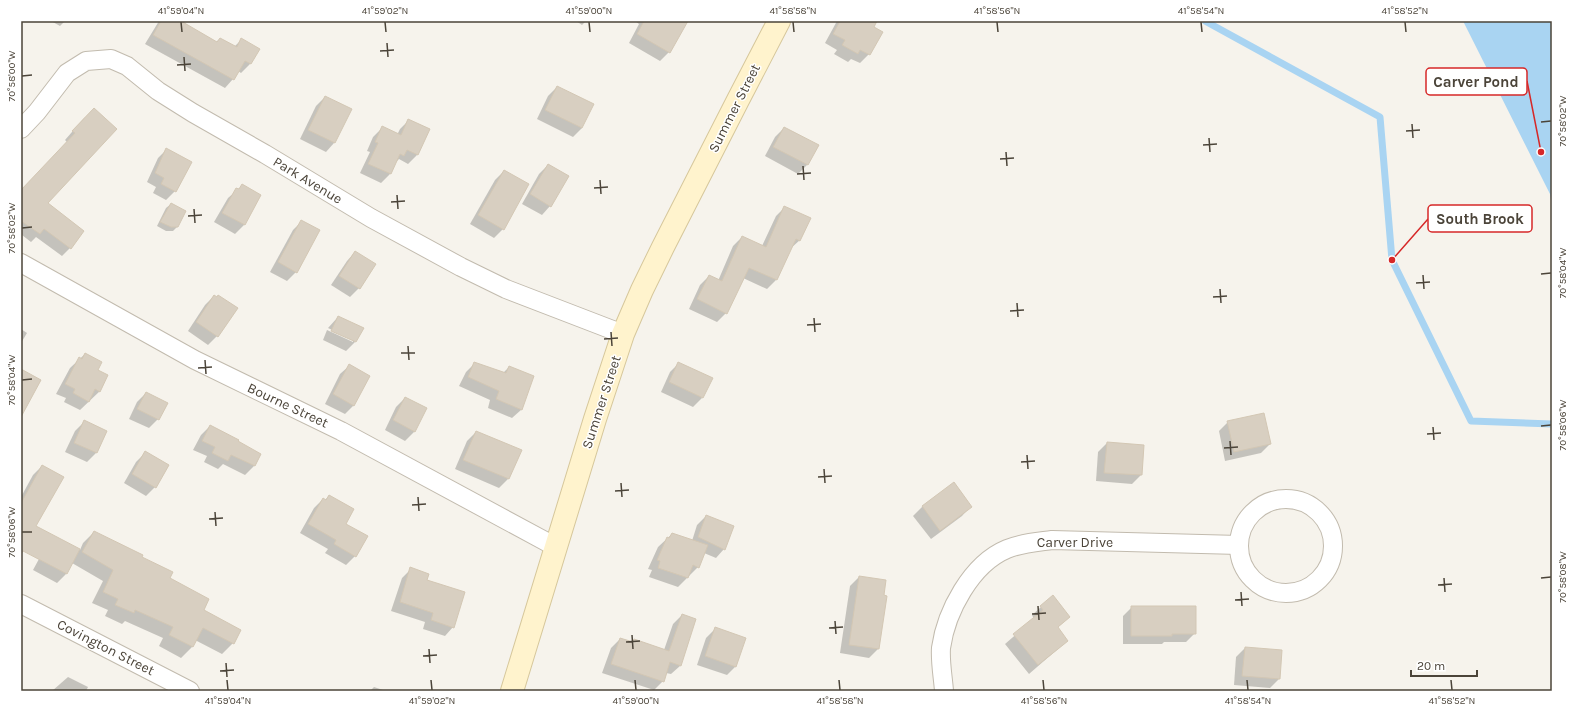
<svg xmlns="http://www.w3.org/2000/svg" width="1573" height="712" font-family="Karla,sans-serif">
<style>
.water{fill:#a9d4f2}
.shadow{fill:#0003}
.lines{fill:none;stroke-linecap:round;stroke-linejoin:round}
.stream{stroke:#a9d4f2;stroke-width:7}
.building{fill:#d8cfc1;stroke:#d3c7b4}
.street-casing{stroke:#c2bbae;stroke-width:20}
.secondary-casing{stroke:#d6c79b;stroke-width:24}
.street{stroke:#fff;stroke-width:18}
.secondary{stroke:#fff3cd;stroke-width:22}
.ticks{fill:none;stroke:#4b4439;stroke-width:1.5}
.labels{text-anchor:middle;stroke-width:3;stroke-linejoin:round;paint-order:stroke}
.street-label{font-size:14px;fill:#4b4439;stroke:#fff}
.leader{fill:none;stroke:#d62828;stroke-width:1.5}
.callout-dot{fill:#d62828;stroke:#fff;stroke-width:1.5}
.callout{fill:#fff;stroke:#d62828;stroke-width:1.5}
.callout-label{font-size:15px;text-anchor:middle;font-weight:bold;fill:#4b4439}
.neatline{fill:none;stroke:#4b4439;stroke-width:1.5}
.ticks-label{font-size:10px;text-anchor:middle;fill:#4b4439}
</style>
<rect width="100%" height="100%" fill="#f6f3ec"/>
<path class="water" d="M1463,21h89v186l-2,-13z"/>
<g class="shadow">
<path d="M51,21h14l-5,5z"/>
<path d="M159,21h20l37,21 4,-3 14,8 7,-7 18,9 -9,15 -9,9 -3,-2 -5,8 -8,9 -80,-44z"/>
<path d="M576,21h10l-4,4z"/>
<path d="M635,21h52l-18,31 -9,9 -31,-18 10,-19z"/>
<path d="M837,21h24l21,12 -13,21 -9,9 -9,-4 -3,3 -14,-8 3,-4 -12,-7z"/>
<path d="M557,87l25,41 -9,9 -36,-18 11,-23z"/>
<path d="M325,97l26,13 -17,33 -8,9 -26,-13 16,-33z"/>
<path d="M85,117l-39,86 24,45 -8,8 -26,-19 -5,5 -9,-7 -1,1v-45l46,-49 -2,-2z"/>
<path d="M409,120l20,9 -12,26 -9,9 -9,-5 -4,4 -5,11 -9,9 -21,-10 10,-21 -3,-1 6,-14 9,-9 15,7 3,-6z"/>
<path d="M784,128l33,17 -10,20 -9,9 -33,-18 10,-19z"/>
<path d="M167,149l8,42 -9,9 -13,-7 3,-6 -9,-5 11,-24z"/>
<path d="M548,165l2,41 -8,9 -20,-11 17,-30z"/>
<path d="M504,171l-1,58 -9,9 -24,-14 25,-44z"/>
<path d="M242,186l18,10 -16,29 -9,9 -21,-12 14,-24z"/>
<path d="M171,204l6,23 -4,4h-7l-9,-5 9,-18z"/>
<path d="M785,207l15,33 -10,9 -14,31 -9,9 -24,-11 -17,35 -9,9 -28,-13 11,-24 9,-9 9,5 15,-35 9,-9 20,9 14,-30z"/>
<path d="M302,221l-6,51 -9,9 -17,-9 23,-42z"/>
<path d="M355,252l4,36 -9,9 -19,-12 16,-24z"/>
<path d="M214,296l3,40 -9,9 -20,-14 17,-26z"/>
<path d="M338,317l17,25 -9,9 -23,-11 4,-10 26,12v-2l-25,-12z"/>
<path d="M21,329l6,4 -6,10z"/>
<path d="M85,354l12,17 3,20 -20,19 -16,-8 2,-4 -10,-4 14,-26z"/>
<path d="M475,363l28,10 6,-6 12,43 -9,8 -24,-10 2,-8 -31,-14 7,-14z"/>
<path d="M679,363l23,35 -9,9 -32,-15 9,-20z"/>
<path d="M349,366l5,39 -9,9 -20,-10 15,-30z"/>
<path d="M146,393l12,26 -9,9 -20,-9 8,-17z"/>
<path d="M405,398l21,11 -12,23 -9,9 -20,-11 11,-23z"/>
<path d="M84,422l22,10 -10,21 -9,9 -22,-10 10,-21z"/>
<path d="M1228,422l42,22 -9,9 -36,8 -6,-30z"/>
<path d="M210,426l50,29 -6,11 -9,9 -22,-11 -5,5 -14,-7 3,-6 -14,-6 8,-15z"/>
<path d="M476,432l44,19 -12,28 -9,9 -44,-19 12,-28z"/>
<path d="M1107,443l36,3 -2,29 -9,9 -36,-3 2,-29z"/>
<path d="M145,453l10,34 -9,9 -22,-13 12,-21z"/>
<path d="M42,466l-21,79v-48l12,-22z"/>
<path d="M954,483l16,24 -8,9 -31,23 -18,-23 9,-9z"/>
<path d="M329,496l15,28 11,32 -9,9 -21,-12 3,-4 -28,-16 14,-25 9,-9 2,1z"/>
<path d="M706,516l18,33 -8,9 -12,-5 -6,14 -20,20 -29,-10 3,-7 -4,-1 10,-22 14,-13 20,7 5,-16z"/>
<path d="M94,532l47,26 27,21 34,31 38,21 -7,12 -11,11 -27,-14 -3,7 -11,11 -22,-12 4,-8 -38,-17 -3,3 -17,-8 3,-6 -16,-7 11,-22 -31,-18 -6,11 -9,9 -24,-13 13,-24 8,-9 26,13 3,-7z"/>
<path d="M411,569l15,12 27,46 -8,9 -22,-7 2,-7 -34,-11 11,-33z"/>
<path d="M859,577l23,19 -4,53 -9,9 -29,-5 10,-67z"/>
<path d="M1041,607l28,10 -12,11 10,13 -38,33 -24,-30 29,-25 -2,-4z"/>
<path d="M1132,607l63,26 -9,9h-22l-2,2h-39v-28z"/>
<path d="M682,615l-2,51 -9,8 -5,-1 -3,8 -9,9 -52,-17 9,-25 9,-9 12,4 2,-3 30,10 9,-26z"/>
<path d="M715,629l21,37 -9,9 -30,-10 9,-27z"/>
<path d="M1245,648l34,31 -9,9 -36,-3 2,-28z"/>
<path d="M68,677l20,10 -2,4h-34z"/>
<path d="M374,687l12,4h-16z"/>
</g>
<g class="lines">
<path class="stream" d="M1205,21l175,96 12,143 79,161 81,3"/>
</g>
<g class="building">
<path d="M161,21h20l36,21 3,-4 17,9 4,-9 19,11 -9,15 -6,-3 -11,19 -81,-45z"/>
<path d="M644,21h44l-18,32 -33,-19z"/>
<path d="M840,21h37l-3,6 9,5 -13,23 -10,-5 -2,4 -16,-9 3,-5 -12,-6z"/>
<path d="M557,86l37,18 -12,24 -37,-18z"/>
<path d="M325,96l27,13 -17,34 -27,-13z"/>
<path d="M94,108l23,21 -69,74 36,28 -13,18 -27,-20 -4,5 -19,-13v-31l54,-57 -3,-2z"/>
<path d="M408,119l22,10 -12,26 -11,-5 -3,6 -4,-2 -9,20 -23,-10 10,-21 -3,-1 7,-16 19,9z"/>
<path d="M784,127l35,18 -11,20 -35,-18z"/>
<path d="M166,148l26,14 -16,30 -15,-8 3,-6 -9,-5z"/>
<path d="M548,164l21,12 -18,31 -21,-13z"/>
<path d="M504,170l25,14 -25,46 -26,-15z"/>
<path d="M242,184l19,11 -16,30 -23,-12 14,-25 3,1z"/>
<path d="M171,203l15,8 -8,16h-7l-11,-5z"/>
<path d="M784,206l27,12 -11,23 -4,-2 -19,41 -28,-12 -22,46 -30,-15 12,-24 13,6 20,-45 24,11z"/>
<path d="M301,220l19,10 -23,43 -19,-11z"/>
<path d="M355,251l21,13 -16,25 -21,-13z"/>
<path d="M214,295l3,2 1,-2 20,13 -20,29 -22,-15z"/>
<path d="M338,316l26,12 -8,14 -25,-11z"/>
<path d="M85,353l17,9 -4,8 10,5 -8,17 -5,-3 -6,13 -16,-9 2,-4 -10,-5 14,-27 3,2z"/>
<path d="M474,362l32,11 3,-7 25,10 -12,34 -26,-11 3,-8 -31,-14z"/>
<path d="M678,362l35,16 -10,20 -34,-16z"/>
<path d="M349,364l21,12 -16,30 -21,-12z"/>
<path d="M21,369l20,11 -20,37z"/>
<path d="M146,392l22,11 -9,17 -22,-11z"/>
<path d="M405,397l22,11 -12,24 -22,-12z"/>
<path d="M1264,413l7,31 -37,8 -7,-31z"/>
<path d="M84,420l23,11 -10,22 -23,-10z"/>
<path d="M210,425l29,15 -1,1 23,13 -6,12 -24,-11 -3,6 -16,-8 3,-6 -13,-6z"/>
<path d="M476,431l46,19 -13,29 -46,-19z"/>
<path d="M1107,442l37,3 -2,30 -38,-2z"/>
<path d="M145,451l24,14 -13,23 -24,-14z"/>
<path d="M42,465l22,12 -28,49 44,23 -13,25 -44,-23 -2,3v-51z"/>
<path d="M954,482l18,25 -32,24 -18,-25z"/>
<path d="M329,495l25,14 -8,15 22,12 -12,21 -22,-13 2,-4 -28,-16 15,-26 3,2z"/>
<path d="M706,515l28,11 -9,24 -27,-13z"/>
<path d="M94,531l49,24 -1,2 31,15 -3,6 39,21 -5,11 37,20 -7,14 -31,-16 -10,19 -24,-12 4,-8 -38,-17 -1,3 -19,-8 3,-6 -15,-7 10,-22 -31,-18z"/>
<path d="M672,533l36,12 -9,23 -6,-3 -5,13 -30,-10 2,-7 -3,-1 10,-23 2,1z"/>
<path d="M410,567l19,7 -2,6 38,12 -11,36 -23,-8 2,-7 -33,-11z"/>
<path d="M859,576l27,4 -2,15 3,1 -8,53 -30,-4z"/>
<path d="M1053,595l17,22 -12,10 10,14 -30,24 -25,-31 30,-24 -3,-4z"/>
<path d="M1131,606h65v28h-24v2h-41z"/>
<path d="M682,614l14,5 -15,47 -11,-4 -6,20 -53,-18 9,-26 13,4 1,-3 35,12z"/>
<path d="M715,627l31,11 -10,29 -31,-11z"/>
<path d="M1245,647l37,3 -2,29 -38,-3z"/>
</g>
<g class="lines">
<defs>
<g id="street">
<path d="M21,129l16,-17 30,-39 19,-12 25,-2 16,7 31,25 35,22 72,41 106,64 90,49 45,22 117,45"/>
<path d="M21,263l174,97 146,71 215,116"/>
<circle cx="1286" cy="546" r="47"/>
<path d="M21,604l169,87"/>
<path d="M944,691c-1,-14 -4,-29 -3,-43 5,-36 30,-84 66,-99 14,-6 30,-7 45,-9l187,5"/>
</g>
<path id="secondary" d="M512,691l83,-272 28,-85 19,-44 21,-43 75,-147 41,-79"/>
</defs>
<use href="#street" class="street-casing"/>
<use href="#secondary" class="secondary-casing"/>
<use href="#street" class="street"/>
<use href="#secondary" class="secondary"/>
</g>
<path class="ticks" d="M181,22l1,10M385,22l1,10M589,22l1,10M793,22l1,10M997,22l1,10M1201,22l1,10M1405,22l1,10M387,43l1,14M380,51l14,-1M184,57l1,14M177,65l14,-1M22,76l10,-1M1541,122l10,-1M1412,124l1,14M1406,131l14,-1M1209,138l1,14M1203,145l14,-1M1006,152l1,14M1000,159l14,-1M803,166l1,14M797,174l14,-1M600,180l1,14M594,188l14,-1M397,195l1,14M391,202l14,-1M194,209l1,14M188,216l14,-1M22,228l10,-1M1541,274l10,-1M1423,275l1,14M1416,283l14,-1M1220,289l1,14M1213,297l14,-1M1017,303l1,14M1010,311l14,-1M814,318l1,14M807,325l14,-1M611,332l1,14M604,339l14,-1M408,346l1,14M401,353h14M205,360l1,14M198,368l14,-1M22,380l10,-1M1541,426l10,-1M1433,427l1,13M1427,434l14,-1M1230,441l1,14M1224,448l14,-1M1027,455l1,14M1021,462l14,-1M824,469l1,14M818,477l14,-1M621,483l1,14M615,491l14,-1M418,497l1,14M412,505l14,-1M215,512l1,14M209,519l14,-1M22,532h10M1444,578l1,14M1541,578l10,-1M1438,585l14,-1M1241,592l1,14M1235,600l14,-1M1038,606l1,14M1032,614l14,-1M835,621l1,13M829,628l14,-1M632,635l1,14M626,642l14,-1M429,649l1,14M423,656l14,-1M226,663l1,14M220,671l14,-1M227,680l1,10M431,680l1,10M635,680l1,10M839,680l1,10M1043,680l1,10M1247,680l1,10M1451,680l1,10"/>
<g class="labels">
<g class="street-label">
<text transform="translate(734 108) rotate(-63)" y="5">Summer Street</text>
<text transform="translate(308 180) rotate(31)" y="5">Park Avenue</text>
<text transform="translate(601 402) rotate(-72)" y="5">Summer Street</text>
<text transform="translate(288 405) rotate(25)" y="5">Bourne Street</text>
<text x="1075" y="547">Carver Drive</text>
<text transform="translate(106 647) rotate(27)" y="5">Covington Street</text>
</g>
</g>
<path class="leader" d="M1541 152L1527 81M1392 260L1428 219"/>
<g class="callout-dot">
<circle cx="1541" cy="152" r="4"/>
<circle cx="1392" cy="260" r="4"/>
</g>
<g class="callout">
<rect x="1426" y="68" width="101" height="27" rx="4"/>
<rect x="1428" y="205" width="104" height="27" rx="4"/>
</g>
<g class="callout-label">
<text x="1476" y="87">Carver Pond</text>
<text x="1480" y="224">South Brook</text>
</g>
<rect width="1573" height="712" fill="none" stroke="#ffffff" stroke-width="44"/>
<path d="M1411 670v6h66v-6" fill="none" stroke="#4b4439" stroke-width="2"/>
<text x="1417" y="670" font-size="12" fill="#4b4439" stroke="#ffffff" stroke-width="3" paint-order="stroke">20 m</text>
<rect x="22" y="22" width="1529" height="668" class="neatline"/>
<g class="ticks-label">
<text x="181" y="14">41°59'04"N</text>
<text x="385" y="14">41°59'02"N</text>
<text x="589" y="14">41°59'00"N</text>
<text x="793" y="14">41°58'58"N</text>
<text x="997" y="14">41°58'56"N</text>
<text x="1201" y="14">41°58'54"N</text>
<text x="1405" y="14">41°58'52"N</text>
<text transform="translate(11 76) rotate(-90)" y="4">70°58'00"W</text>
<text transform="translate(1562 121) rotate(-90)" y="4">70°58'02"W</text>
<text transform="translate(11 228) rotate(-90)" y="4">70°58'02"W</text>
<text transform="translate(1562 273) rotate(-90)" y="4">70°58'04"W</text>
<text transform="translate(11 380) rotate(-90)" y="4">70°58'04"W</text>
<text transform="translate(1562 425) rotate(-90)" y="4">70°58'06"W</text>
<text transform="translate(11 532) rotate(-90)" y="4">70°58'06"W</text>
<text transform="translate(1562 577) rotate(-90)" y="4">70°58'08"W</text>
<text x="228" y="704">41°59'04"N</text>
<text x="432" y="704">41°59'02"N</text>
<text x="636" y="704">41°59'00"N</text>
<text x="840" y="704">41°58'58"N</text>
<text x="1044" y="704">41°58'56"N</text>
<text x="1248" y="704">41°58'54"N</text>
<text x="1452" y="704">41°58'52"N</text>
</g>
</svg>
